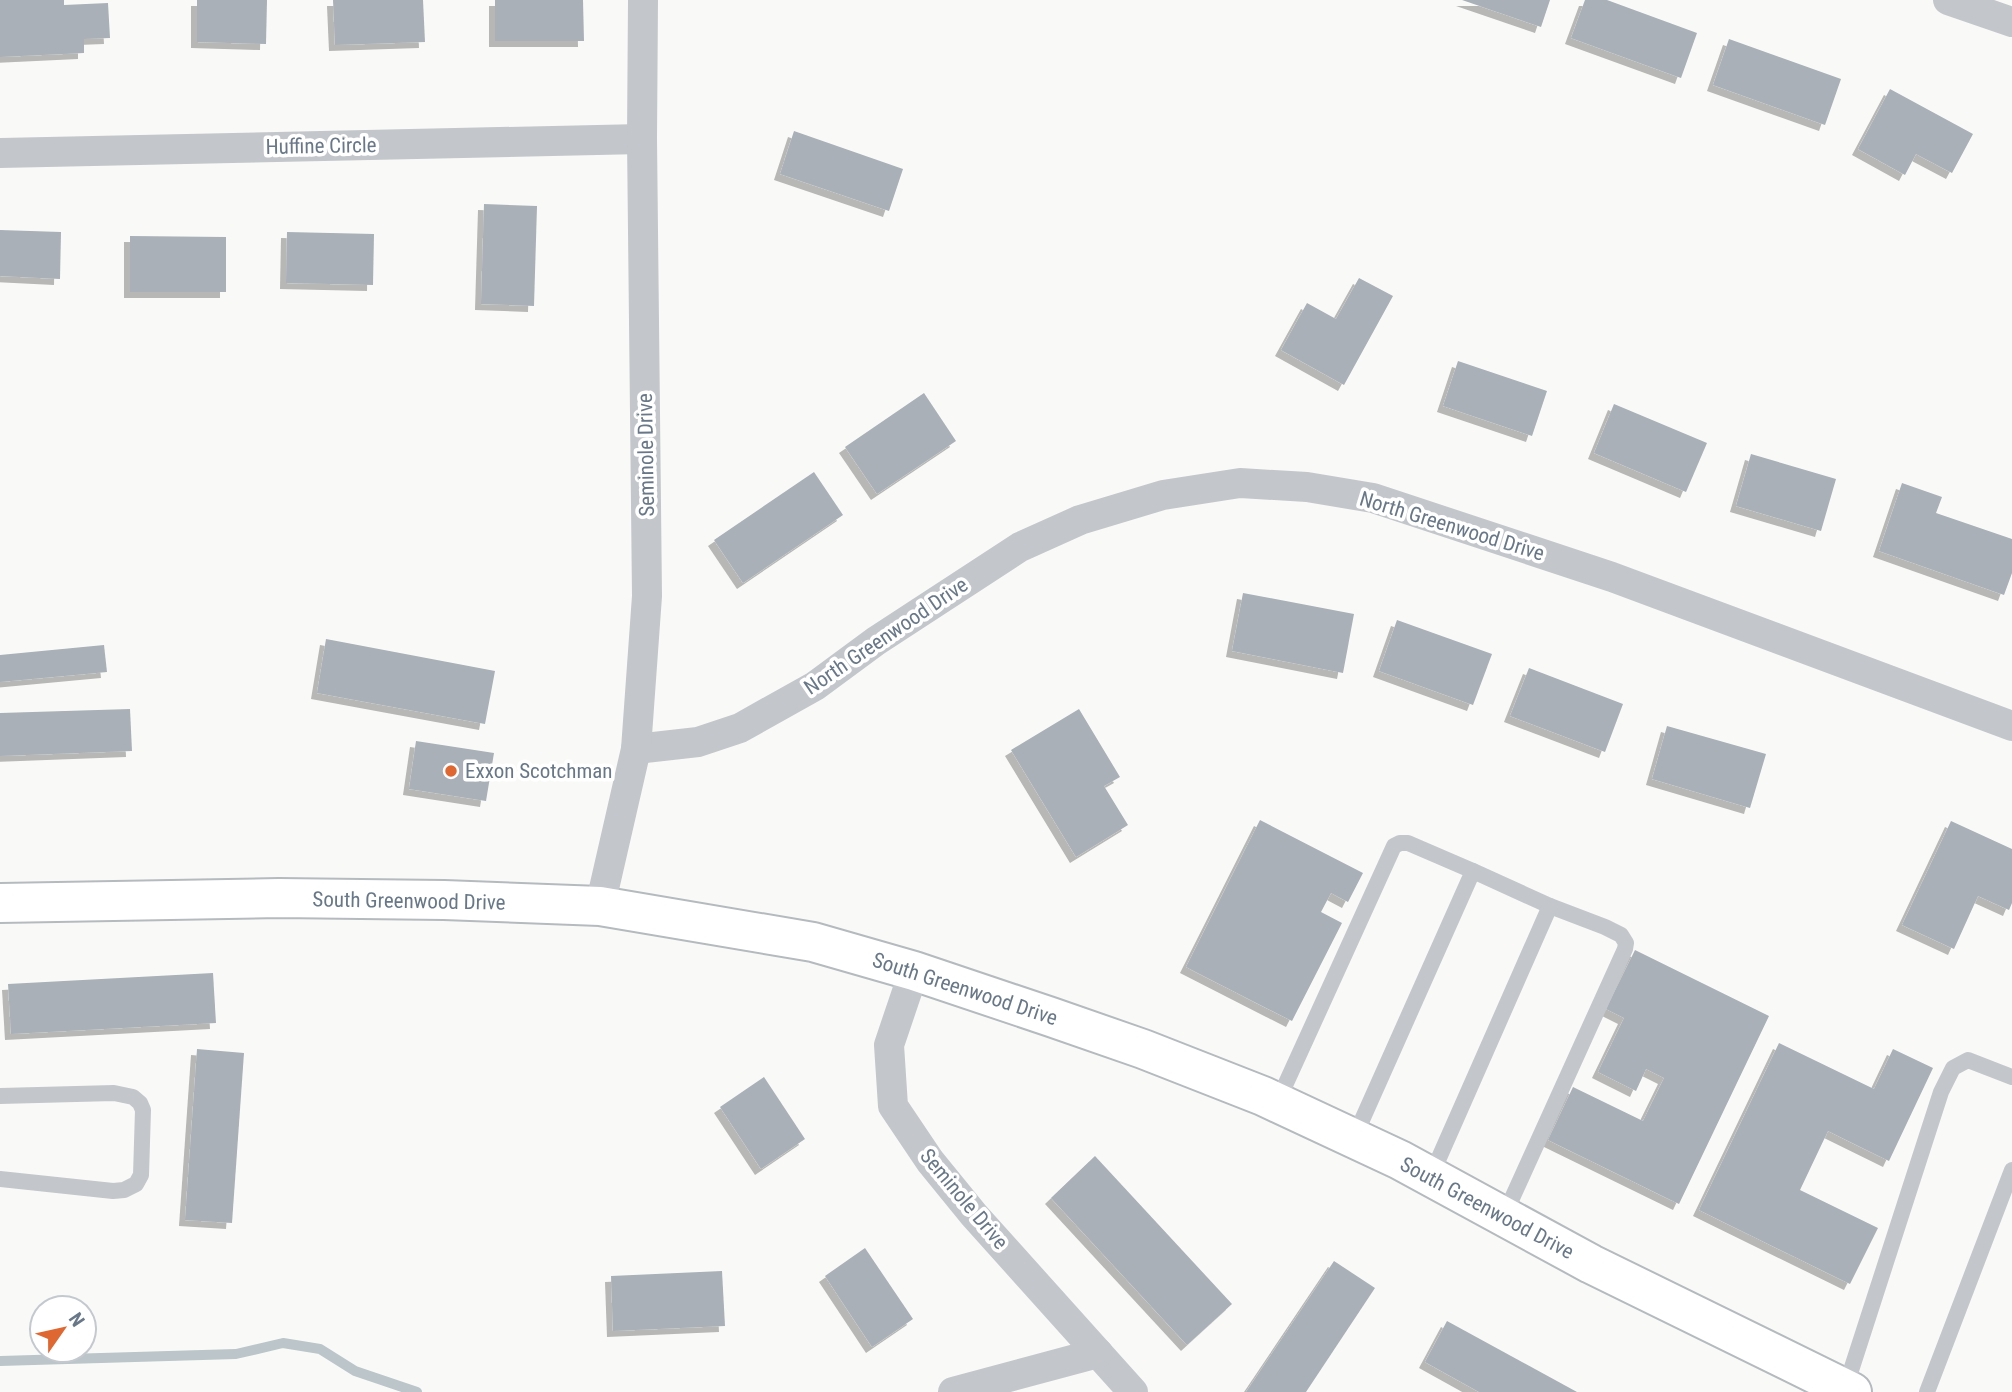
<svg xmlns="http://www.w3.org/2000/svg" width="2012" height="1392" font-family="'Roboto Condensed',sans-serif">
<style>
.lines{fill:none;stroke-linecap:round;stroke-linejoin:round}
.stream{stroke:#bbc5ca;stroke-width:10}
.building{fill:#a9b0b8;filter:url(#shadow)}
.secondary-casing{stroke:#b5babf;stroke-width:42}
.lane{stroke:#c3c6cb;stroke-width:16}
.street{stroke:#c3c6cb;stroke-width:30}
.secondary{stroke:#fff;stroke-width:38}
.poi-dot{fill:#df6832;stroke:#fff;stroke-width:2.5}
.labels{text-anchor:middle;stroke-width:7;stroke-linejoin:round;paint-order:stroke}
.street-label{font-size:21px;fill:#697888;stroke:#fff}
.poi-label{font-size:21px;fill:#697888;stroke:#fff;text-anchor:start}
</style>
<defs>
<filter id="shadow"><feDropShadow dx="-6" dy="6" stdDeviation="0" flood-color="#0004"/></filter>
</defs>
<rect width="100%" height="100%" fill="#f9faf7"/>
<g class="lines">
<path class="stream" d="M0,1361l236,-7 47,-11 37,6 35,22 62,21"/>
</g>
<g class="building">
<path d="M0,0h64v5l44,-2 2,35 -26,1v14l-84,4z"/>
<path d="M197,0h70l-1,44 -69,-2z"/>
<path d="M333,0h90l2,42 -90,3z"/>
<path d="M495,0h88l1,41h-89z"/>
<path d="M1462,0h88l-9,27z"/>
<path d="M1585,0h22l90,33 -16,45 -110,-40z"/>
<path d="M1729,39l112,40 -16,46 -112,-40z"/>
<path d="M1890,89l83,45 -21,39 -36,-19 -11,21 -47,-26z"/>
<path d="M794,131l109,38 -14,42 -109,-37z"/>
<path d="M484,204l53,2 -3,100 -53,-2z"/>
<path d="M0,230l61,2 -1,47 -60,-3z"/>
<path d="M287,232l87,2 -1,51 -87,-2z"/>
<path d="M130,236l96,1v55h-96z"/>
<path d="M1359,278l34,18 -49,89 -63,-35 26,-47 29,16z"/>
<path d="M1458,361l89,30 -15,45 -89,-30z"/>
<path d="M924,393l32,48 -79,53 -32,-47z"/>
<path d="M1614,404l93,39 -21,49 -92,-39z"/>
<path d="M1751,454l85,25 -15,52 -85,-25z"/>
<path d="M814,472l29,43 -100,68 -29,-43z"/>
<path d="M1902,483l40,14 -6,16 76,26v34l-8,22 -125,-44z"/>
<path d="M1243,593l111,21 -11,59 -111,-22z"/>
<path d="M1397,620l95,34 -19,51 -94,-34z"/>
<path d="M326,639l169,32 -10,53 -168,-31z"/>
<path d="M104,645l3,27 -107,10v-27z"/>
<path d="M1529,668l94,36 -18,48 -95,-36z"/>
<path d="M130,709l2,42 -132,5v-43z"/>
<path d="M1079,709l41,68 -16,9 24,39 -52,32 -65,-107z"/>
<path d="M1667,726l99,28 -16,54 -98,-29z"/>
<path d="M416,741l78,12 -8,48 -77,-12z"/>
<path d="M1260,820l103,53 -15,29 -17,-9 -10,19 21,11 -50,98 -106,-54z"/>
<path d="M1951,821l61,28v54l-3,7 -31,-14 -24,53 -52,-24z"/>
<path d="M1635,950l134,66 -90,188 -131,-64 25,-53 70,34 21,-43 -18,-9 -10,22 -38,-19 26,-54 -18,-9z"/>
<path d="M213,973l3,50 -205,11 -3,-50z"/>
<path d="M1779,1043l95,46 19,-40 40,19 -44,93 -61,-30 -28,59 78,38 -28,56 -151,-74z"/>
<path d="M197,1049l47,4 -12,170 -47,-3z"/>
<path d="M764,1077l41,62 -44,30 -41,-62z"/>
<path d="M1095,1156l137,148 -45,41 -136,-147z"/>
<path d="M865,1248l48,71 -41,28 -47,-71z"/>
<path d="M1334,1261l41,27 -69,104h-60z"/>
<path d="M722,1271l3,55 -112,5 -2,-55z"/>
<path d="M1447,1321l130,71h-98l-54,-30z"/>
</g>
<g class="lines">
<defs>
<path id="secondary" d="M0,903l279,-5 165,2 156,6 213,36 101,29 137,46 92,32 120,47 137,64 191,104 261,128"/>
</defs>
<use href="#secondary" class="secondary-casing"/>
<g class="lane">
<path d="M1473,871l77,35 55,21 16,8 5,8 -1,6 -121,267"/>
<path d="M0,1096l114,-3 19,4 7,6 3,7 -2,65 -5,9 -12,6 -11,1 -113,-12"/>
<path d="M1277,1103l117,-257 6,-3h8l65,28 -119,267"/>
<path d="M1431,1176l119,-270"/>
<path d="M1845,1389l96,-297 12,-24 15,-8 44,17"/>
<path d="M1927,1392l85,-222"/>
</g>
<g class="street">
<path d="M1948,0l64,22"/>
<path d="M0,153l642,-14"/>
<path d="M636,749l62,-7 42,-14 75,-42 61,-45 144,-94 60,-27 83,-25 77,-12 67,4 66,11 239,79 400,149"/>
<path d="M600,906l36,-157 11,-153 -5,-457 1,-139"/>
<path d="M914,971l-25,74 4,61 37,55 44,54 159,177"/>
<path d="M953,1392l145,-39"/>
</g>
<use href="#secondary" class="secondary"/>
</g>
<circle class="poi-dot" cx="451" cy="771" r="7"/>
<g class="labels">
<g class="street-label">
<text transform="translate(321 146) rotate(-1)" y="7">Huffine Circle</text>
<text transform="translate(646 455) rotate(-91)" y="7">Seminole Drive</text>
<text transform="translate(1452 526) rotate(17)" y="7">North Greenwood Drive</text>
<text transform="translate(886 636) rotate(-34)" y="7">North Greenwood Drive</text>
<text transform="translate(409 901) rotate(1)" y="7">South Greenwood Drive</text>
<text transform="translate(965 989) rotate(18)" y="7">South Greenwood Drive</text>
<text transform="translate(964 1199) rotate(50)" y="7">Seminole Drive</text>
<text transform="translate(1487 1208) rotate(28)" y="7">South Greenwood Drive</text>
</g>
<g class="poi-label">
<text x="465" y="778">Exxon Scotchman</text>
</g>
</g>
<g transform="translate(63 1329) rotate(56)"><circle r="33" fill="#ffffff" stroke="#c3c9cf" stroke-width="2"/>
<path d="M0-5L12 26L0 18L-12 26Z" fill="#df6832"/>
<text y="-10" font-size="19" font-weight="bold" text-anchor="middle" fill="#697888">N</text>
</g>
</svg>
